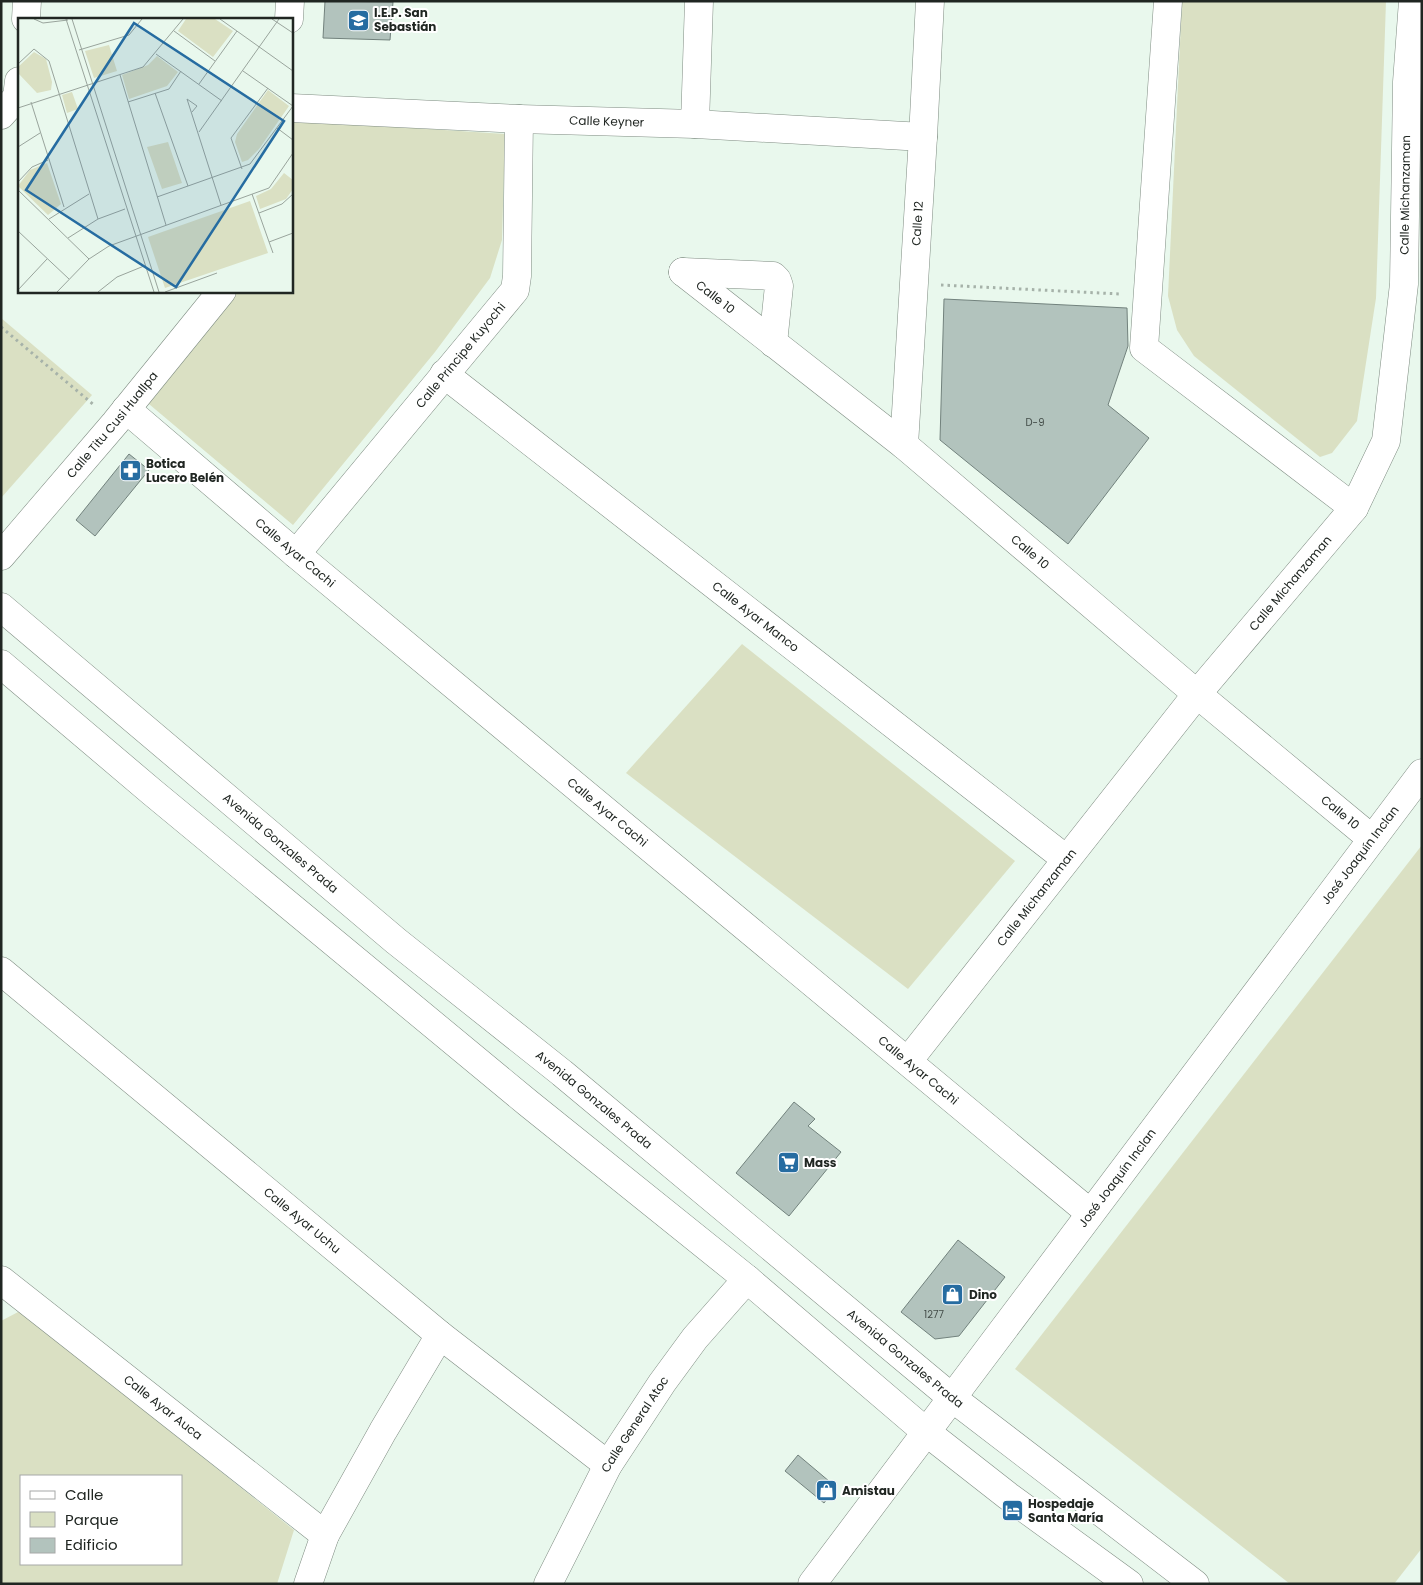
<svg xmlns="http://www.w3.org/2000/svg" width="1423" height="1585" font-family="Poppins,sans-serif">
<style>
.green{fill:#dae0c3;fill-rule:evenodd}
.building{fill:#b2c3bd;stroke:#72827d}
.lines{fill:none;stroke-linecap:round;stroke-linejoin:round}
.street-casing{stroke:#7f8c82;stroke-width:29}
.secondary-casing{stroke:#7f8c82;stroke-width:29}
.path{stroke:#a6b2a9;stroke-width:3;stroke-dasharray:2.5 4;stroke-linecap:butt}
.street{stroke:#fff;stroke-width:28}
.secondary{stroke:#fff;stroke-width:28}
.labels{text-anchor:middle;stroke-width:4;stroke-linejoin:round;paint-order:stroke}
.number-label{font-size:10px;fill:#444d49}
.poi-label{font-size:12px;font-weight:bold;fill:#202622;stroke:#fff;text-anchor:start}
.street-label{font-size:12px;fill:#202622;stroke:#fff}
.inset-road{fill:none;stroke:#99a49c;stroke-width:1}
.view{fill:#266ca1;fill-opacity:0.15;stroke:#266ca1;stroke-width:2.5}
.inset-edge{fill:none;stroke:#202622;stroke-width:2.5}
</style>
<rect width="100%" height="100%" fill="#e9f8ed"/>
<g class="green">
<path d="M1182,1h204l-10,297 -19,123 -25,32 -12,4 -126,-101 -17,-26 -9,-34z"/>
<path d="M293,120l212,14 -3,106 -12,38 -55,74 -142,173 -150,-126 90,-108h58v-161z"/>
<path d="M1,318l91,77 -91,103z"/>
<path d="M742,644l273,217 -107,128 -282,-216z"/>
<path d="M1422,845v703l-28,36h-104l-275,-215z"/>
<path d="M20,1311l274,219 -17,54h-276v-263zM21,1476h160v88h-160z"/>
</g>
<g class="building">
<path d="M325,1l68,1 -3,38 -67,-2z"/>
<path d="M944,299l183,9 1,38 -20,59 41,33 -81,106 -128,-104z"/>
<path d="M129,454l20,16 -54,66 -19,-16z"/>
<path d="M794,1102l21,17 -7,7 33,26 -52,64 -53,-43z"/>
<path d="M958,1240l47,37 -46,59 -24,3 -34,-27z"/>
<path d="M798,1455l38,32 -12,16 -39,-32z"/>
</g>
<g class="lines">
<defs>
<g id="street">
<path d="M1168,1l-24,347 210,160"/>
<path d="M26,19l1,-18"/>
<path d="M289,19l1,-18"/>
<path id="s1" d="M291,108l228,11 176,5 228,13"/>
<path d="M1,115l16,-18 2,-16"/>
<path d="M695,124l4,-123"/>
<path id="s2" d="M683,272l221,173 293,249 175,145"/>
<path d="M683,272l90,4 4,4 2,6 -6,57"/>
<path id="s3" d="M444,374l622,485"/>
<path id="s4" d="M126,409l170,145 794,659"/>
<path id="s5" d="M904,445l19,-308 7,-136"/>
<path id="s6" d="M296,554l219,-264 2,-14 2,-157"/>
<path id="s7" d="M1,556l114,-133 107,-132"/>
<path id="s8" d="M1,971l439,364 168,130"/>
<path id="s9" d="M908,1061l289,-367 157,-186 32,-67 18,-157 3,-202 6,-81"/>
<path id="s10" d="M1,1280l324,255"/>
<path d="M308,1584l17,-49 58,-104 57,-96"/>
<path id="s11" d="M548,1584l60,-119 54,-82 33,-45 52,-59"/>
<path id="s12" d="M812,1584l610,-811"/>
</g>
<g id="secondary">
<path id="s13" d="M1,607l395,334 166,132 389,324 244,187"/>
<path d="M1,664l151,128 376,311 219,176 178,152 83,65 121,88"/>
</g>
</defs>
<use href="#street" class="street-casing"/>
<use href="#secondary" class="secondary-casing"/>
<g class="path">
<path d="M941,285l179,9"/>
<path d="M1,327l93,78"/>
</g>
<use href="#street" class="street"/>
<use href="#secondary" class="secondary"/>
</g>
<defs>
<symbol id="school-square" viewBox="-11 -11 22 22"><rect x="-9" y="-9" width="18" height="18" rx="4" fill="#266ca1" stroke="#fff"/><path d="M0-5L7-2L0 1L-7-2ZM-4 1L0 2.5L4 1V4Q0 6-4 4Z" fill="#fff"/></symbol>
<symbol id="pharmacy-square" viewBox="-11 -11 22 22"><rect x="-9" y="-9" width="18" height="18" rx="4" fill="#266ca1" stroke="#fff"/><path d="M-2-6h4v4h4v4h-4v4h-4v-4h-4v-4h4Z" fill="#fff"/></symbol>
<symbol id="supermarket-square" viewBox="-11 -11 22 22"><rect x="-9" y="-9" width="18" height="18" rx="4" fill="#266ca1" stroke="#fff"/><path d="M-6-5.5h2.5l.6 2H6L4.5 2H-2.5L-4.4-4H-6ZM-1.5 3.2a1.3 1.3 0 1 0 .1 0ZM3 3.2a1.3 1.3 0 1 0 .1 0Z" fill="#fff"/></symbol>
<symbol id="shop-square" viewBox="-11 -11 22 22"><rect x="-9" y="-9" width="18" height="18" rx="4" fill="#266ca1" stroke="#fff"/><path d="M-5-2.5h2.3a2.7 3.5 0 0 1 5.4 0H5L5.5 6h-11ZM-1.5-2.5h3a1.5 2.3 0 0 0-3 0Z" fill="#fff"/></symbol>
<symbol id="hotel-square" viewBox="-11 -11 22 22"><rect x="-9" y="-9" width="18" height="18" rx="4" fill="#266ca1" stroke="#fff"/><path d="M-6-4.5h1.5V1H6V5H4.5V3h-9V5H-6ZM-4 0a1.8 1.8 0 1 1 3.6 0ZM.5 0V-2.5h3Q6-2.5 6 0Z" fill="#fff"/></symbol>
</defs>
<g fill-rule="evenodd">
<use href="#school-square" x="346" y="8" width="25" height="25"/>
<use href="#pharmacy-square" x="118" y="458" width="25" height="25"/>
<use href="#supermarket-square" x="776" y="1150" width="25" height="25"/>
<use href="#shop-square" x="940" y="1282" width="25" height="25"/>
<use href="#shop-square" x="814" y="1478" width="25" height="25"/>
<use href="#hotel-square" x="1000" y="1498" width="25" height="25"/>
</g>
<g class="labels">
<g class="number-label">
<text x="1035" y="426">D-9</text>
<text x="934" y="1318">1277</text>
</g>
<g class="poi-label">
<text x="374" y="17">I.E.P. San<tspan x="374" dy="14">Sebastián</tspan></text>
<text x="146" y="468">Botica<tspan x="146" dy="14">Lucero Belén</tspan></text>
<text x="804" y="1167">Mass</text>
<text x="969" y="1299">Dino</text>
<text x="842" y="1495">Amistau</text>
<text x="1028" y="1508">Hospedaje<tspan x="1028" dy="14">Santa María</tspan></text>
</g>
<g class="street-label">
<text dy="4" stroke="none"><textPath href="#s1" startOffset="316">Calle Keyner</textPath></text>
<text dy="4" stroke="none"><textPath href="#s9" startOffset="1032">Calle Michanzaman</textPath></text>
<text dy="4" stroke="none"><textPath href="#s5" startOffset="222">Calle 12</textPath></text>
<text dy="4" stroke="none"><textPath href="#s2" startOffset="41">Calle 10</textPath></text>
<text dy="4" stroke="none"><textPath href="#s6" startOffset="258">Calle Principe Kuyochi</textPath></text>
<text dy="4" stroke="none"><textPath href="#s7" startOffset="172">Calle Titu Cusi Huallpa</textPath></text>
<text dy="4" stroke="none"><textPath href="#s2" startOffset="446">Calle 10</textPath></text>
<text dy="4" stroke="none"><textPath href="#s4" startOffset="222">Calle Ayar Cachi</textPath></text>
<text dy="4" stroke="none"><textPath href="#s9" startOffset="612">Calle Michanzaman</textPath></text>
<text dy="4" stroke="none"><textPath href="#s3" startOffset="395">Calle Ayar Manco</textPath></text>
<text dy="4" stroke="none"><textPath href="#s4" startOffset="628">Calle Ayar Cachi</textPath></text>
<text dy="4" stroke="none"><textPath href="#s2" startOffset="851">Calle 10</textPath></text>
<text dy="4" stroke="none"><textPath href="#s13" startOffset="366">Avenida Gonzales Prada</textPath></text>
<text dy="4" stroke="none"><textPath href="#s12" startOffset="912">José Joaquín Inclan</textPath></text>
<text dy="4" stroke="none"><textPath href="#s9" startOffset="208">Calle Michanzaman</textPath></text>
<text dy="4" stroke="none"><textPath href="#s4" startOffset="1032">Calle Ayar Cachi</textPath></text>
<text dy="4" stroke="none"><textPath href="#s13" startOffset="771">Avenida Gonzales Prada</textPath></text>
<text dy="4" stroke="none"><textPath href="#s12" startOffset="508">José Joaquín Inclan</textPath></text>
<text dy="4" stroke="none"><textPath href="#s8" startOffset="391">Calle Ayar Uchu</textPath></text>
<text dy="4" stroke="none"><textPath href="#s13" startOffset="1176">Avenida Gonzales Prada</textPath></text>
<text dy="4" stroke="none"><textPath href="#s10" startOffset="206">Calle Ayar Auca</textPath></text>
<text dy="4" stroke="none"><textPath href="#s11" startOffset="182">Calle General Atoc</textPath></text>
</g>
</g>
<g transform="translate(18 18)">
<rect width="275" height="275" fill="#e9f8ed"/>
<path d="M168,1h29l18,12 -20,26 -35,-26zM91,27l8,26 -23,7 -9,-27zM16,34l12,7 6,23 -1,8 -14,3 -19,-20v-6zM139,38l21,16 -11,14 -38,13 -7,-24 26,-10zM250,72l21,16 -30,43 -11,11 -6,2 -7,-20 2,-8zM54,74l6,17 -11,4 -5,-18zM150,124l14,41 -20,6 -15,-42zM29,145l14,41 -13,11 -30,-29 12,-16zM266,155l9,7v9l-7,10 -26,10 -4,-13 15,-7zM232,183l18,52 -103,35 -17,-51z" fill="#dae0c3"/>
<path class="inset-road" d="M16,1l9,4 25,-3M48,1l88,273M54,1l87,273M202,1l73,52M254,1l21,14M156,13l41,30M61,32l50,-15 13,-16M138,36l66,47M0,46l16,-15 15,12 49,158M225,53l50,35M102,57l46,150M181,66l38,-53M137,75l33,93M169,81l34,106M169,81l10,7 -5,6M13,84l33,105M110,84l41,-13 12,-18M0,90l125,-41 40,-48M259,110l16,12M181,114l80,-113M0,129l22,-14M224,151l-11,-31 37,-50M0,164l14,-15 16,-7M0,172l71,69M234,176l21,59M139,179l93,-33 43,-58M241,195l23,-9 11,-10M31,201l40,-25M0,213l51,48M50,220l30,-19 27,-10M251,224l24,-9M0,272l29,-31M39,274l32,-33 20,-13 160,-58 24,-35M80,274l19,-15 27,-11M147,274l52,-19"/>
<path class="view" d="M116,5l150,98 -108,166 -150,-97z"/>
<rect width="275" height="275" class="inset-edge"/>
</g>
<rect width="1423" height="1585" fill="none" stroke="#202622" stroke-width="5"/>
<rect x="20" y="1475" width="162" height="90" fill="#ffffff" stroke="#a6a8a7"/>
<rect x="30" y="1491" width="25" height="8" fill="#ffffff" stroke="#a6a8a7"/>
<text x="65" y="1500" font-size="15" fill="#202622">Calle</text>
<rect x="30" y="1512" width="25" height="15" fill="#dae0c3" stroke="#a6a8a7"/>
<text x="65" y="1525" font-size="15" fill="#202622">Parque</text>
<rect x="30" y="1538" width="25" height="15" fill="#b2c3bd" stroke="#a6a8a7"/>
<text x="65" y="1550" font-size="15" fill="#202622">Edificio</text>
</svg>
